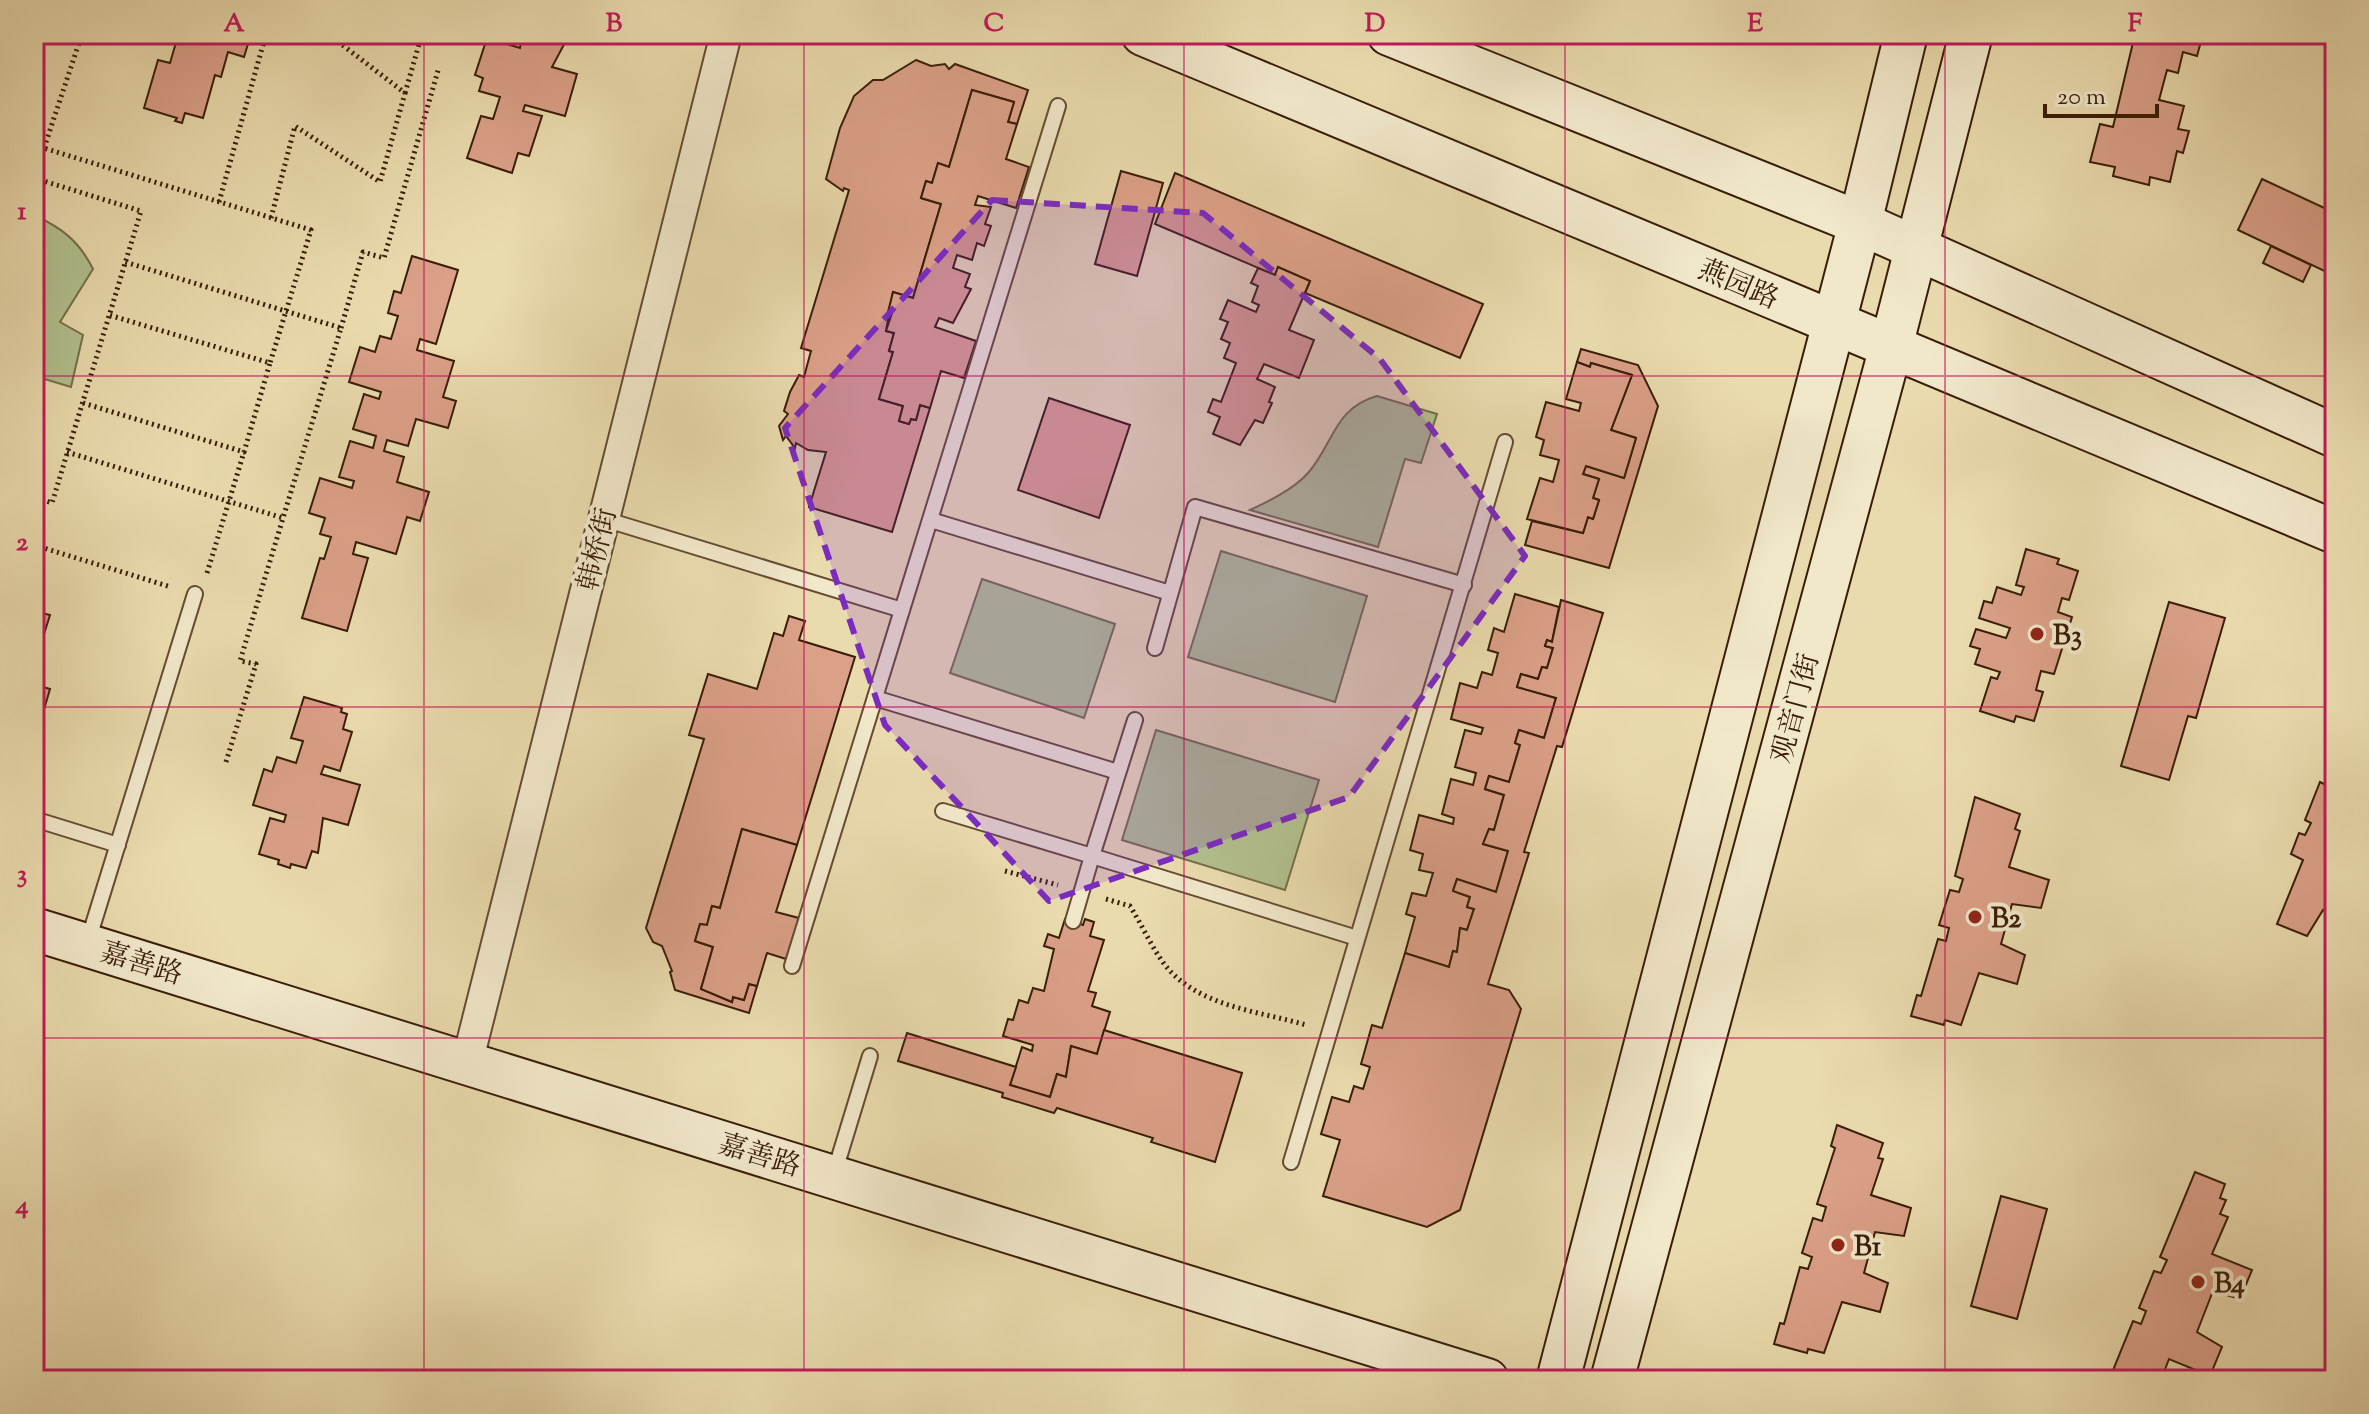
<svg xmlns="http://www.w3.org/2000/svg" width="2369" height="1414" font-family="'Sorts Mill Goudy','Noto Serif SC',serif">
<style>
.green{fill:#b2c18e;stroke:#766f4a;stroke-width:2}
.building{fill:#dba088;stroke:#391d07;stroke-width:2}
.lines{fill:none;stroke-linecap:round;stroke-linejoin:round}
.lane-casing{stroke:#654c31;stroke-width:18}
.street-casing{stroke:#654c31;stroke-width:34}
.secondary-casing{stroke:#391d07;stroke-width:46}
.path{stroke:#391d07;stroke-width:5;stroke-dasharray:2 4;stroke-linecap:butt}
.lane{stroke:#f1e8ca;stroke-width:14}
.street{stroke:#f1e8ca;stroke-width:30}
.secondary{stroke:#f1e8ca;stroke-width:42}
.marked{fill:#7b2cbf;fill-opacity:0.2;stroke:#7b2cbf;stroke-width:6;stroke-dasharray:16 10;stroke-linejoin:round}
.grid{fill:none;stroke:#c2185b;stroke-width:2;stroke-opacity:0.55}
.poi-dot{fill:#8f2418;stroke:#f1e8ca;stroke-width:3}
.labels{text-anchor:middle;stroke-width:8;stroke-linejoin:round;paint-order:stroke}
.street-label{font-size:28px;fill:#391d07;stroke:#f1e8ca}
.poi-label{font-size:28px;font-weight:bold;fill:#391d07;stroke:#f1e8ca;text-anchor:start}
.neatline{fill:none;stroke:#c2185b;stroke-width:3}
.grid-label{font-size:26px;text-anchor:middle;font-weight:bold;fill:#c2185b}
</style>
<rect width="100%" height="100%" fill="#eadbae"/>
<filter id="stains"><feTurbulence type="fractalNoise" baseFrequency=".0025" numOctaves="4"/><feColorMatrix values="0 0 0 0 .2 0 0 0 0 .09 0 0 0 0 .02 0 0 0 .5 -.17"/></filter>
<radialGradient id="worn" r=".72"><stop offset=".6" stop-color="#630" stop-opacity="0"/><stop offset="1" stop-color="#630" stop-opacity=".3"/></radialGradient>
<g class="green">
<path d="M34,215c28,13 45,26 59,54l-33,53 23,13 -12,52 -33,-10 5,64 -9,5z"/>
<path d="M1377,396l60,18 -16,49 -16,-4 -27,88 -128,-37c19,-9 44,-21 58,-37 26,-30 26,-65 69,-77z"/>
<path d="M1221,551l146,45 -32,106 -147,-45z"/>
<path d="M982,579l133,45 -31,94 -134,-45z"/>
<path d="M1156,730l163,50 -34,110 -163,-50z"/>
</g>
<g class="building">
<path d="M167,34h84l-7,23 -16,-5 -7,25 -6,-2 -12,43 -18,-5 -3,10 -7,-2 2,-3 -33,-10 14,-48 12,3 7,-24z"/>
<path d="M509,34l60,1 -17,32 25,7 -12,42 -40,-11 -2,6 19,5 -13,40 -11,-3 -6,20 -45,-15 14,-42 12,3 7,-22 -21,-6 4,-13 -8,-3 12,-37 33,10 1,-6 -14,-4z"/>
<path d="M2135,34h68l-6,22 -14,-4 -5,21 -11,-3 -8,30 25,6 -6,23 11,2 -6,22 -6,-2 -7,31 -20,-5 -1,8 -36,-9 2,-9 -25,-5 10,-38 13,3z"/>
<path d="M916,60l15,6 14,-2 4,5 6,-5 73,26 -11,34 -9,-2 6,-20 -42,-12 -23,77 -11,-4 -6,20 -6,-2 -5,17 20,6 -28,94 -20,-6 -7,39 8,2 -5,18 4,1 -14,47 24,7 -4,15 10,3 2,-5 5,1 4,-15 10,3 -38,124 -83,-25 17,-55 -18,-2 -12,-7 -1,5 -9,-12 -3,4 -4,-14 9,-12 -4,-3 6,-19 9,-17 5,2 7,-26 -10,-3 48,-158 -5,-2 -1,3 -17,-12 14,-51 14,-32 19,-16h10z"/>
<path d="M972,90l42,12 -6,20 9,2 -11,35 23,8 -13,41 -38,-12 -3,9 16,2 -6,17 6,2 -7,20 -7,-3 -5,17 -15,-5 -4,13 17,6 -5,13 6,2 -18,34 -14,-5 -4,9 41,14 -12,37 -23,-7 -11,37 -10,-3 -4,15 -5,-1 -2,5 -10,-3 4,-15 -24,-7 14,-47 -4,-1 5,-18 -8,-2 6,-18 -4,-1 5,-20 20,6 28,-94 -20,-6 5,-17 6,2 6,-20 11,4z"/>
<path d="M1121,171l42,12 -26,93 -42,-12z"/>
<path d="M1175,173l308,131 -23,54 -155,-65 5,-12 -32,-14 -3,8 -120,-51z"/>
<path d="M2262,179l73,34v63l-97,-46z"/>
<path d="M2271,246l40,19 -8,17 -40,-19z"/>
<path d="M412,256l46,14 -22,74 -16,-5 -3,11 37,11 -11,36 13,4 -8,27 -32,-9 -8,27 -21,-6 -3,11 20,6 -7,25 32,10 -9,29 -13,-4 -11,37 -40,-12 -3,12 15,4 -21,73 -45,-13 18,-60 4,1 7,-22 -11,-3 5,-16 -16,-5 11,-35 32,10 2,-7 -15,-4 11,-36 23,7 3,-12 -23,-7 11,-35 15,5 2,-7 -32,-10 11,-35 15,5 5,-16 11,3 7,-23 -10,-3 6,-22 7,2z"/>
<path d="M1278,267l32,14 -21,49 25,10 -15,38 -35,-14 -7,15 18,8 -6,15 3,1 -9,20 -8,-3 -15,25 -27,-11 7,-17 -12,-5 5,-13 8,3 15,-39 -12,-5 6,-15 -9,-4 7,-17 -8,-3 8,-19 28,12 3,-7 -7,-3 6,-16 -7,-3 7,-15 17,7z"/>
<path d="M1581,349l57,16 20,41 -49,162 -84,-23 7,-24 51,12 5,-16 5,2 6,-19 -6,-2 6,-19 -16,-5 3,-8 38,12 12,-40 -25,-8 21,-55 -41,-12 -1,4 -13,-5z"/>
<path d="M1577,362l13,5 1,-4 41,12 -21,55 25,8 -12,40 -38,-12 -3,8 16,5 -6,19 6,2 -6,19 -5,-2 -5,16 -56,-14 13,-41 13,4 6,-22 -19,-5 4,-15 -8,-3 10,-35 33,9 2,-8 -15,-4z"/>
<path d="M1049,398l81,27 -31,93 -81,-28z"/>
<path d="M2026,549l33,10 -2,5 21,7 -9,29 -7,-2 -4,14 14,5 -18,57 -13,-3 -5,19 7,2 -9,29 -18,-5 -2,6 -34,-11 11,-34 6,2 3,-7 -25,-8 5,-15 -10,-3 6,-17 30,9 4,-10 -31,-10 5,-17 8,2 5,-16 24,8 3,-8 -8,-2z"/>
<path d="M1515,594l44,13 -7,35 -5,-2 -2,6 8,2 -6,20 -5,-1 -4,12 -17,-5 -4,13 39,11 -12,40 -25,-8 -4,13 5,2 -11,37 -20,-6 -4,13 19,6 -10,35 -5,-1 -6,15 25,7 -12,41 -39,-13 -4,12 17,6 -3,10 7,2 -7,21 -7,-2 -3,24 -4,-1 -4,16 -44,-14 10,-36 -9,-3 6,-21 14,3 7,-23 -14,-3 4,-16 -13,-4 9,-35 34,9 1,-6 -12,-4 9,-35 22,6 3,-12 -21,-6 10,-37 16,4 2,-6 -32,-9 9,-36 17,5 5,-16 10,3 6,-22 -10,-3 6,-22 10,4z"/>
<path d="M1561,600l42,13 -41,134 -5,-1 -33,106 5,1 -41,131 21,6 12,19 -61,201 -33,17 -104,-31 17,-56 -19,-6 11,-37 17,5 5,-16 9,3 7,-22 -9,-3 11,-39 10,3 23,-75 44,14 4,-16 4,1 3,-24 7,2 7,-21 -7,-2 3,-10 -17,-6 4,-12 39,13 12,-41 -25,-7 6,-15 5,1 10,-35 -19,-6 4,-13 20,6 11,-37 -5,-2 4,-13 25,8 12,-40 -39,-11 4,-13 17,5 4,-12 5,1 6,-20 -8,-2 2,-6 5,2z"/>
<path d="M2169,602l56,16 -29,100 -8,-2 -19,64 -48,-14z"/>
<path d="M34,611l16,4 -14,45 6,2 -6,23 14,4 -12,41 -4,-1z"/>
<path d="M789,616l16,5 -6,19 56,17 -58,188 -55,-16 -22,79 -8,-2 -5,19 -7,-1 -5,17 18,6 -12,42 31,13 1,-5 11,3 5,-16 8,2 -8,27 -74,-23 -5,-18 2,-1 -10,-25 -9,-4 -7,-14 58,-189 -15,-4 19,-61 49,15 17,-56 9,3z"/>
<path d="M304,697l38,11 -1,4 6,2 -4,15 9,3 -12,39 -16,-5 -3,8 39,11 -12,40 -25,-7 -5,35 -6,-2 -6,17 -15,-4 -1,4 -12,-4 1,-4 -20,-6 11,-36 14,4 2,-7 -33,-10 11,-36 8,3 5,-15 19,6 7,-22 -12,-3z"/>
<path d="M2335,746v158l-4,9 -8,-3 -16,26 -30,-12 26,-64 -12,-6 8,-21 6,2 6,-12 -6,-3 15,-38 6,3 6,-15 -6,-3z"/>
<path d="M1975,797l45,17 -5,15 5,2 -11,36 40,13 -8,28 -29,-4 -11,40 24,11 -8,29 -38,-11 -18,52 -16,-5 -1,5 -33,-9 6,-21 4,1 17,-57 8,2 3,-13 -10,-3 11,-35 9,2 4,-13 -8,-3z"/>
<path d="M742,829l55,16 -21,67 23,6 -13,41 -19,-6 -10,33 -8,-2 -5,16 -11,-3 -1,5 -31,-13 12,-42 -18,-6 5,-17 7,1 5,-19 8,2z"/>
<path d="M1065,919l18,6 2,-6 9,3 -4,14 14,4 -16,51 8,2 -4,13 18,6 -13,42 -26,-8 -5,31 -9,-3 -7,23 -40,-12 12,-38 10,4 1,-6 -30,-9 5,-17 5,1 6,-20 9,3 5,-15 11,3 10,-42 -10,-3 4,-12 11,4z"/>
<path d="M1104,1030l138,43 -27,89 -64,-20 2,-4 -96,-30 -3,5 -52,-16 1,-4 -105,-32 9,-28 109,34 -6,18 40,12 7,-23 9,3 5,-31 26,8z"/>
<path d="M1837,1125l46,18 -5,15 5,1 -12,36 40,13 -7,28 -29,-4 -11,41 24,10 -8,29 -38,-10 -18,51 -16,-4 -1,4 -33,-9 6,-21 4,1 16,-57 8,2 4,-12 -10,-4 11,-35 9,3 4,-14 -9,-3 18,-56 -4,-2z"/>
<path d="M2195,1172l30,12 -5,14 6,2 -6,14 8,3 -16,37 40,16 -12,29 -27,-8 -16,41 25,15 -12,29 -41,-17 -8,21h-52l24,-59 8,3 5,-13 -7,-3 15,-37 7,2 6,-13 -7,-3z"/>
<path d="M2001,1196l46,13 -30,110 -46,-13z"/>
</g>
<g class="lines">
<defs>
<g id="lane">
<path d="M604,519l298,91 156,-504"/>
<path d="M931,520l239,73"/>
<path d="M1155,648l40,-141 269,78"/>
<path d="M875,698l243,74"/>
<path d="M1135,720l-43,136 265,82"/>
<path d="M943,811l149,45 -19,65"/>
<path d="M34,819l84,26"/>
<path d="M88,941l107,-347"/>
<path d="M792,966l110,-356"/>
<path d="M1291,1162l214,-720"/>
<path d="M834,1174l36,-118"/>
</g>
<path id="street" d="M467,1063l259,-1029"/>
<g id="secondary">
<path d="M1143,34l1192,498"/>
<path d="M1389,34l471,189 475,213"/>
<path d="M34,929l1453,451"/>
<path d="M1558,1380l302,-1157 46,-189"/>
<path d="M1612,1380l279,-1033 80,-313"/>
</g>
</defs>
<use href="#lane" class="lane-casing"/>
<use href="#street" class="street-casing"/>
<use href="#secondary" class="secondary-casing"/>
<g class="path">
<path d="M405,93l17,-59"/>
<path d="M34,145l277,85 -41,133"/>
<path d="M44,148l37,-111 -10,-3"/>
<path d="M34,178l107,33 -89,292 -18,-6"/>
<path d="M219,202l47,-168"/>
<path d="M271,218l24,-92 85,56 25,-89 -77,-59"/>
<path d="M341,328l22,-76 21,6 55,-191"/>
<path d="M83,403l161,49 26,-89 -161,-48"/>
<path d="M67,452l216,66 58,-190 -216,-66"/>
<path d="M34,545l137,42"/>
<path d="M207,573l37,-121"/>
<path d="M226,762l30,-98 -16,-3 43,-143"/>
<path d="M1005,871l53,14"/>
<path d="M1106,899l24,7c12,19 22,42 35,59 33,42 94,46 141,60"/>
</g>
<use href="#lane" class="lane"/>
<use href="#street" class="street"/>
<use href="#secondary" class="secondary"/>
</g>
<path class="marked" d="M992,200l211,13 177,146 145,197 -176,241 -300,104 -164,-176 -100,-297z"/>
<path class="grid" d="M424,34v1346M804,34v1346M1184,34v1346M1565,34v1346M1945,34v1346M34,376h2301M34,707h2301M34,1038h2301"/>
<g class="poi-dot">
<circle cx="2037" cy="634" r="8"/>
<circle cx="1975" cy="917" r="8"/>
<circle cx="1838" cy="1245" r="8"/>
<circle cx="2198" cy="1282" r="8"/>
</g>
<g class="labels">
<g class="street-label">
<text transform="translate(1739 283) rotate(23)" y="10">燕园路</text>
<text transform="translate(596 549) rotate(-76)" y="10">韩桥街</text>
<text transform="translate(1794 708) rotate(-75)" y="10">观音门街</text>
<text transform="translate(142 962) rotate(17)" y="10">嘉善路</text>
<text transform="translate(760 1154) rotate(17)" y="10">嘉善路</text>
</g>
<g class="poi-label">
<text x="2053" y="644">B3</text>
<text x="1991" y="927">B2</text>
<text x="1854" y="1255">B1</text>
<text x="2214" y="1292">B4</text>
</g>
</g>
<rect width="2369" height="1414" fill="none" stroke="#eadbae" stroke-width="88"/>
<path d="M2045 104v12h112v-12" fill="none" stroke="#391d07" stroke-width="4"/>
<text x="2057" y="104" font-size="24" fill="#391d07" stroke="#f1e8ca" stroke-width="6" paint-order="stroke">20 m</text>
<rect x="44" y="44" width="2281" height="1326" class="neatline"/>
<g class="grid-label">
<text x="234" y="31">A</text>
<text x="614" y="31">B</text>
<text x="994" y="31">C</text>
<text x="1375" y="31">D</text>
<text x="1755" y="31">E</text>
<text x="2135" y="31">F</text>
<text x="22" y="219">1</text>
<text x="22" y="550">2</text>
<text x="22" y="882">3</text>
<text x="22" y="1213">4</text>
</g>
<rect width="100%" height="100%" filter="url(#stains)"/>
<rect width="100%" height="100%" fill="url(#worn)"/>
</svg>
